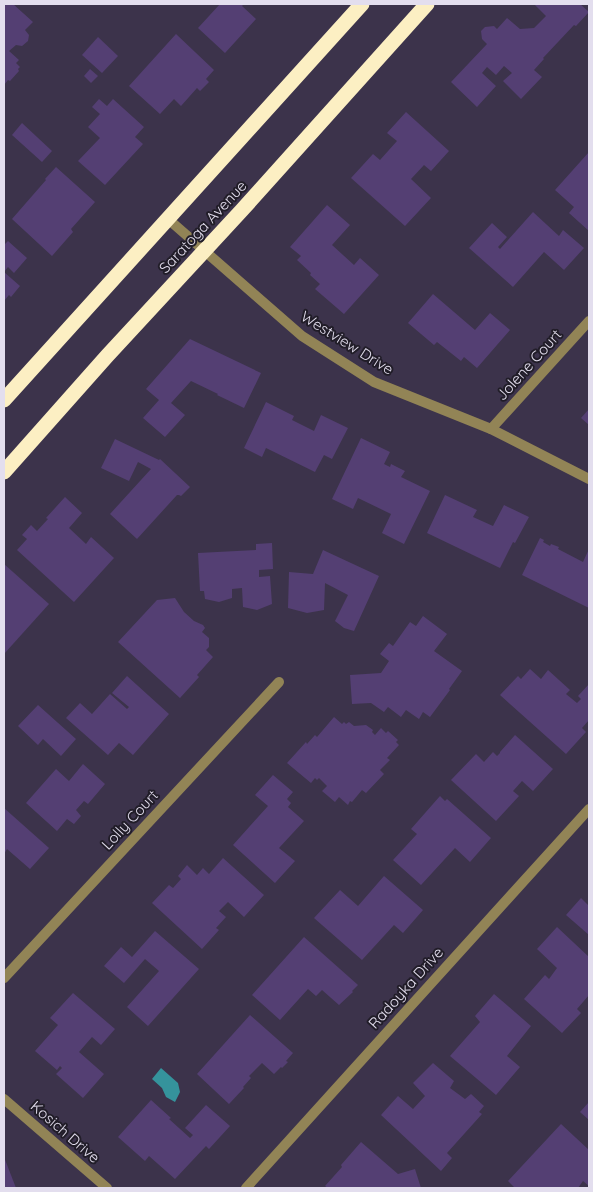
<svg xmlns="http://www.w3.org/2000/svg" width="593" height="1192" font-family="Quicksand,sans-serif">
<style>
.water{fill:#35939c}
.building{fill:#543f73}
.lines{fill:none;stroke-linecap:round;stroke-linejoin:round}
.street{stroke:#928456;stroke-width:10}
.highway{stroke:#fcefc3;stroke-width:15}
.labels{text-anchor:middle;stroke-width:4;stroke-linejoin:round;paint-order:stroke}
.street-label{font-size:15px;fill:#e3deee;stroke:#211d28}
</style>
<rect width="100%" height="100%" fill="#3c334b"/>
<path class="water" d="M161,1068l17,15 2,9 -5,10 -9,-5 -4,-9 -10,-9z"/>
<g class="building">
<path d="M4,4h9l20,18 -8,8 4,5 -1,6 -6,5 -6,-1 -7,6 10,9 -3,3 4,4 -2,2 1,2 -9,10 -2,-1 -4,5z"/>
<path d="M220,4h24l-2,2 14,13 -31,34 -27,-25z"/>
<path d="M534,4h46l9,8 -13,14 -2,-1 -31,33 1,1 -10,11 8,7 -21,22 -18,-18 9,-8 -8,-7 -8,9 -9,-8 -5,6 14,13 -19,21 -26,-25 36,-38 -5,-5 -1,-8 4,-4 9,-1 3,3 10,-11 13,11 14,-1 12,-12z"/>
<path d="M176,34l38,36 -8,9 3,3 -9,9 -3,-3 -16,18 -7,-7 -14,15 -31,-28z"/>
<path d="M98,37l20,19 -16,17 -20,-18z"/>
<path d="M90,69l8,7 -7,7 -7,-7z"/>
<path d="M99,99l8,7 6,-7 31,28 -9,10 8,7 -38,41 -27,-24 22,-23 -12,-11 12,-13 -8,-7z"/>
<path d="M406,112l43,39 -18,20 -7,-6 -13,14 20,19 -26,28 -54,-48 22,-24 7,6 17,-19 -10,-8z"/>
<path d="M22,123l30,28 -10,11 -30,-27z"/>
<path d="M589,152v79l-20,-18 5,-6 -19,-17z"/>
<path d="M56,167l39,35 -24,27 2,3 -21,24 -40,-37 34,-39 -1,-1z"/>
<path d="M327,205l23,20 -18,20 22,20 6,-7 19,17 -35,39 -29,-25 5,-5 -10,-9 1,-2 -14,-13 4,-4 -11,-9z"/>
<path d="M533,212l26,24 4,-6 21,18 -20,22 -20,-18 -31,35 -44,-39 23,-25 15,14 -9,10 2,2z"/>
<path d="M8,241l19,17 -13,15 -6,-6 -4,5v-27z"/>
<path d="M4,272l16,14 -9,11 -2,-2 -5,6z"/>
<path d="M433,294l42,36 15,-17 20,17 -33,38 -13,-11 -3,4 -24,-19 -3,3 -26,-22z"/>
<path d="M190,339l71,34 -17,35 -27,-13 1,-1 -27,-13 -20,22 14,12 -20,22 -22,-19 16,-18 -13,-11z"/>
<path d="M266,402l28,14 -2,4 22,11 7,-16 27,13 -16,31 -8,-4 -9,17 -49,-24 -4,9 -18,-9z"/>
<path d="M589,409v16l-8,-7z"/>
<path d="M361,438l29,14 -6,12 6,3 1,-3 14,7 -4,6 29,14 -26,53 -22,-11 9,-19 -33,-16 -5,11 -21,-10z"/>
<path d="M115,439l44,21 1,-1 30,28 -9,9 -2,-1h-2l-40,44 -27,-25 41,-45 -13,-7 -9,19 -28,-13z"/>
<path d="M445,495l32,15 -4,7 20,9 11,-21 25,12 -14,26 -2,-1 -13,26 -73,-35z"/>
<path d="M65,497l17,16 -13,15 17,16 5,-7 23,21 -40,44 -57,-52 10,-11 -5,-4 9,-10 6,6 11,-12 -2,-1z"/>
<path d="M540,538l4,2 -1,2 7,4 1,-2 8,3 -1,2 25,13 6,-13v59l-67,-33z"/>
<path d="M272,543l1,26 -14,1v7l11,-1 2,28 -15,6 -14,-3 -1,-19 -10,1v9l-13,4 -14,-3 -1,-8h-4l-2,-38 58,-3v-6z"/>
<path d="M323,550l56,26 -25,55 -10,-3 -9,-7 13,-26 -23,-12 -1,27 -17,3 -19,-5 1,-36 24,2z"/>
<path d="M4,564l45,40 -45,50z"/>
<path d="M175,598l9,14 10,9 9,4 2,3 -3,4 7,6v9l-3,3 7,7 -16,18 2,2 -19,21 -62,-56 39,-42z"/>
<path d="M423,616l24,18 -13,17 28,20 -13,18 1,1 -20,27 -7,-5 -4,7 -13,-9 -5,7 -13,-10 -4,5 -13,-9 -19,1 -2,-29 31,-2 8,-12 -9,-7 9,-11 4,3 17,-24 6,4z"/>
<path d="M530,669l11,10 7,-9 22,20 -4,4 11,9 4,-4 -3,-3 11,-12v36l-7,8 4,4 -20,22 -66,-59 18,-19 3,3z"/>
<path d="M127,676l42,38 -36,41 -14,-12 -11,12 -42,-37 14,-15 12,11 18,-20 17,15 2,-2 -17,-14z"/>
<path d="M38,705l38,34 -15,17 -18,-17 -5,6 -20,-19z"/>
<path d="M334,717l8,7 2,-2 2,2 3,-2 5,4 12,-1 7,5 -1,2 3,3 6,-7 5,5 2,-2 10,9 -2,2 3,3 -12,13 3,2 -10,10 4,4 -18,19 -4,-3 -10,12 -2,-1 -2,4 -9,-8 -4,5 -13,-11 5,-5 -8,-8 -2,2 -2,-2 -4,5 -24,-20 19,-21 1,2 8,-9 2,2z"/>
<path d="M515,735l38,34 -20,22 -11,-10 -9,10 6,5 -23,25 -45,-41 25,-26 8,8 9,-10 4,4 3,-3v-1z"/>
<path d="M83,764l22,20 -17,20 -4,-3 -8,9 5,6 -7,8 -7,-5 -10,12 -31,-28 30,-34 13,12z"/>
<path d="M273,775l20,17 -6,7 4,4 -3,4 16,14 -25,27 16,13 -20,22 -42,-38 35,-39 -13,-11z"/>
<path d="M440,796l5,5 2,-2 44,39 -21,24 -15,-14 -34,37 -28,-25 24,-26 -6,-5z"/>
<path d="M4,808l45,40 -19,21 -23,-20 -3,5z"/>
<path d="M223,858l41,37 -20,22 -16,-15 -9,9 7,6 -10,11 3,2 -17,19 -50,-46 17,-18 4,3 8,-9 -3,-3 9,-11 10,10 6,-7 6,6z"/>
<path d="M384,876l39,34 -20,23 -9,-8 -32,35 -48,-42 26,-28 18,16z"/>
<path d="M581,898l8,8v29l-23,-20z"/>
<path d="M557,927l32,30v38l-12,14 4,4 -19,20 -38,-34 21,-24 4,4 8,-11 -20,-19z"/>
<path d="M155,931l44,38 -51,57 -21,-19 32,-36 -14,-12 -21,24 -20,-17 17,-19 11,10z"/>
<path d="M304,937l54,48 -6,6 1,1 -14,13 -17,-15 -6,6 -8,-7 -28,31 -28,-25z"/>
<path d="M73,993l42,36 -14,16 -9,-8 -13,15 25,22 -21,24 -27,-24 6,-6 -2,-2 -3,4 -22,-19 23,-26 -8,-7z"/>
<path d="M494,994l37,32 -24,30 13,11 -24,28 -46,-39 30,-34 -5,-6z"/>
<path d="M250,1015l43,38 -7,8 2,1 -6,6 -1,-1 -7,7 -12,-11 -13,13 2,2 -8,9 1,1 -15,16 -32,-30z"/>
<path d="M433,1063l21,18 -4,7 15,11 6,-5 13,12 -5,6 3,2 -35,39 5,5 -11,13 -60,-56 17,-19 15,13 12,-13 -12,-13z"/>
<path d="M151,1100l20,18 -2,1 21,19 3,-3 -8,-7 21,-23 24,21 -21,23 -3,-3 -31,33 -26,-23 -4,5 -27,-24z"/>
<path d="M589,1102v18l-9,-8z"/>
<path d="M561,1124l28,26v36l-6,-5 -5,7h-63l-7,-7z"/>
<path d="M361,1142l37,32 17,-5 6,19h-93l-3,-2 17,-19 -1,-2z"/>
<path d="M4,1157l12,31h-12z"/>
</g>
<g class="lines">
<g class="street">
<path d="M168,219l134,117 72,46 117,47 98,50"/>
<path d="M491,429l98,-108"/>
<path d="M4,978l275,-296"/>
<path d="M4,1099l103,89"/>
<path d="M246,1188l343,-379"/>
</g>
<g class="highway">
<path d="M4,400l358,-396"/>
<path d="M4,472l103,-116 135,-146 185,-206"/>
</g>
</g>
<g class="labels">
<g class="street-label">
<text transform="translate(203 227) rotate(-47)" y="5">Saratoga Avenue</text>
<text transform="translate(347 343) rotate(32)" y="5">Westview Drive</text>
<text transform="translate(529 365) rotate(-48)" y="5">Jolene Court</text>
<text transform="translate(130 820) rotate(-47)" y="5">Lolly Court</text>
<text transform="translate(406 988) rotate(-48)" y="5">Radoyka Drive</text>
<text transform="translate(65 1132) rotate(41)" y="5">Kosich Drive</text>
</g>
</g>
<rect width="593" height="1192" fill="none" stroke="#e3deee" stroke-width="10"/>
</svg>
